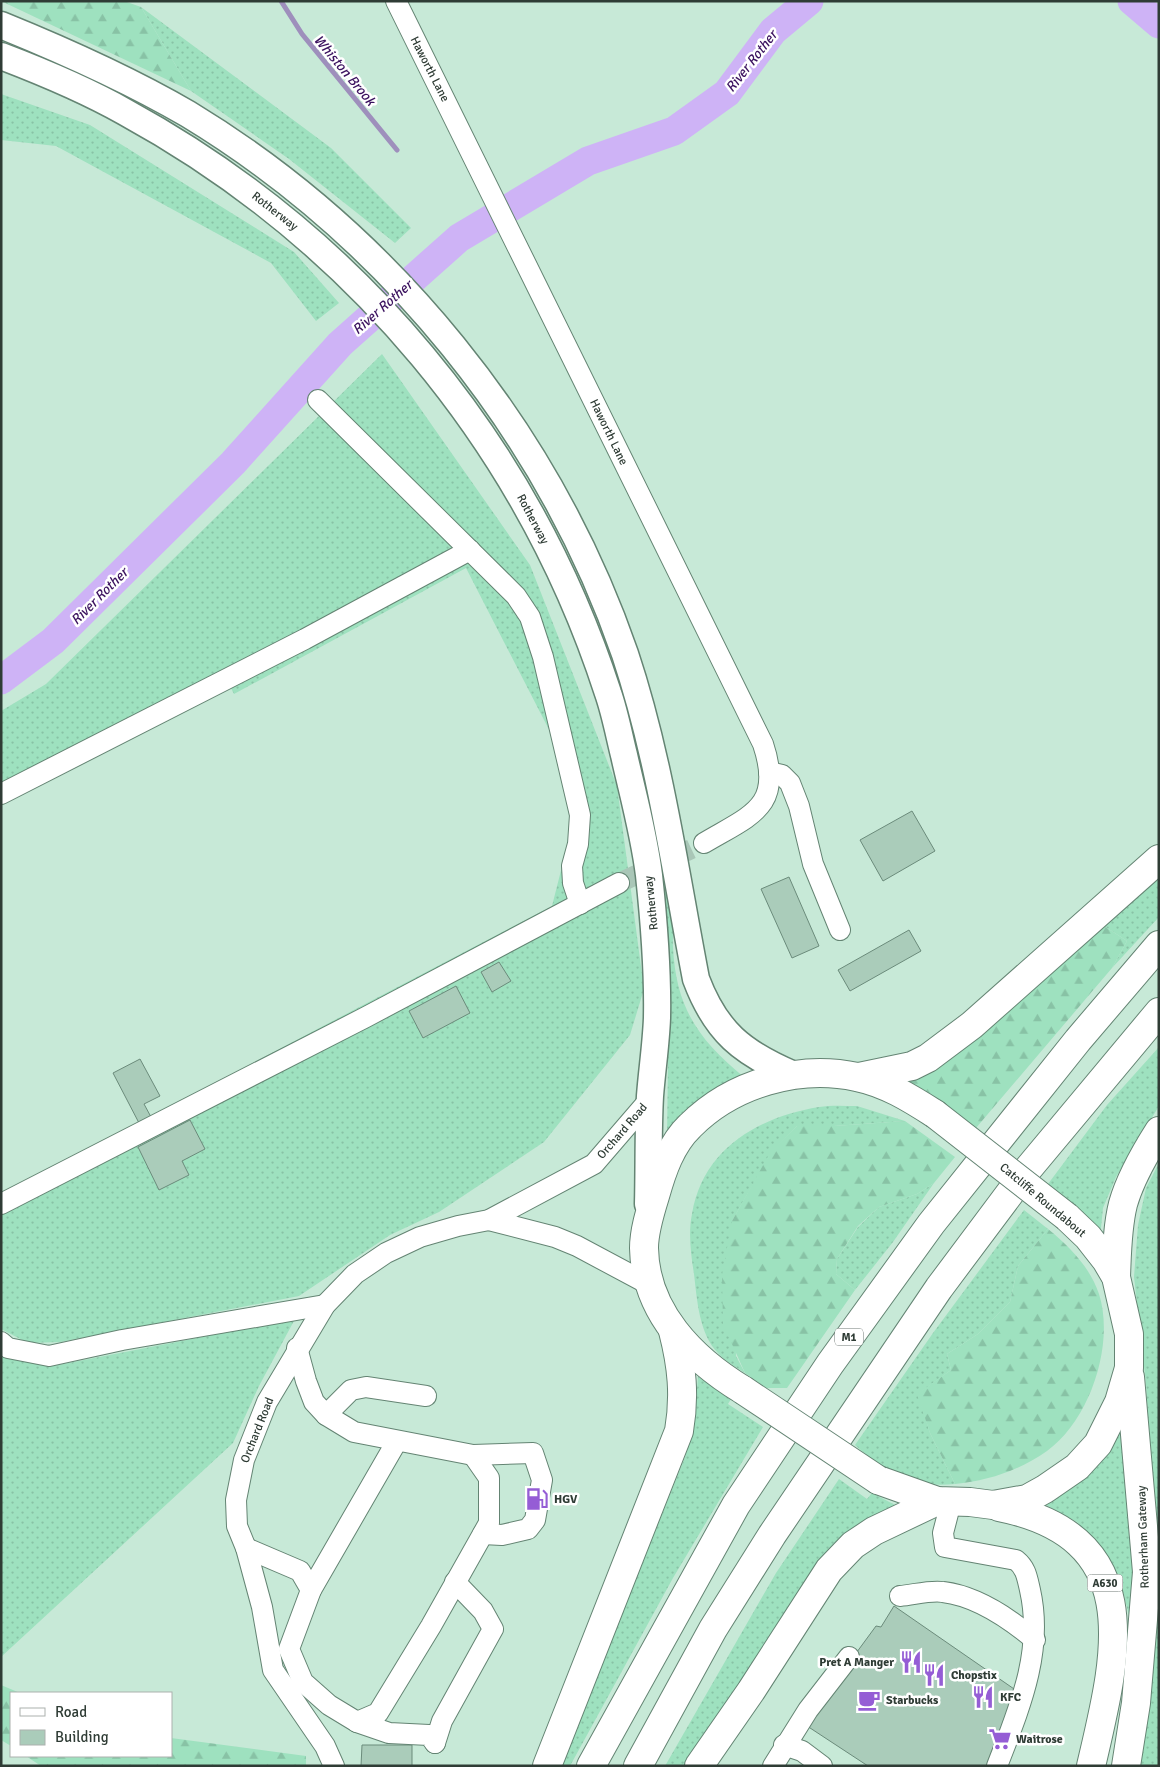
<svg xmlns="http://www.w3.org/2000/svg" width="1160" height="1767" font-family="Signika,sans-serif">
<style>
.grass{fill:url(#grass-dots)}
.forest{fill:url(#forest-firs)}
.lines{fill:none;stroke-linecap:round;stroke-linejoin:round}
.stream{stroke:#9e8fbc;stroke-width:5}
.river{stroke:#ceb3f6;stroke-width:29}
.building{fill:#aaccba;stroke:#6b8b7b}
.minor-tunnel{stroke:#a9c6b7;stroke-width:20;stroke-dasharray:20 10;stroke-linecap:butt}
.minor-casing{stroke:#648473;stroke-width:22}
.major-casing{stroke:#648473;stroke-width:29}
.highway-casing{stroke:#648473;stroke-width:30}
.minor{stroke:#fff;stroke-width:20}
.major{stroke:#fff;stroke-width:26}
.highway{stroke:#fff;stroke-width:28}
.highway-bridge-casing{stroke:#648473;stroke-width:30;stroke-linecap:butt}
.highway-bridge{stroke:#fff;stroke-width:28}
.labels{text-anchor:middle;stroke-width:5;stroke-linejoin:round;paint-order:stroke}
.shield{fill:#fff;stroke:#6d7672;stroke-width:1}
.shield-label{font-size:11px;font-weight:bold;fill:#2f3c35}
.street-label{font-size:12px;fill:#2f3c35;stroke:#fff}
.poi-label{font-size:12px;font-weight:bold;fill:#2f3c35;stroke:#fff;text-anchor:start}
.water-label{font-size:14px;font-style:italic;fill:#3b125f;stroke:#fff}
</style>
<defs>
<pattern id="grass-dots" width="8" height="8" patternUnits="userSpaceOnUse" patternTransform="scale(1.25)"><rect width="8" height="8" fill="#9ee1bf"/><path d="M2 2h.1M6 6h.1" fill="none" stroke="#88c2a5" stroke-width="1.8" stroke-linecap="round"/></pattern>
<pattern id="forest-firs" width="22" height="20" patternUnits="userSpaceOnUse" patternTransform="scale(1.25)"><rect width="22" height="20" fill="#9ee1bf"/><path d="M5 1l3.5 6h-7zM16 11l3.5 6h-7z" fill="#88c2a5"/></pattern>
</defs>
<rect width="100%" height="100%" fill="#c7e9d7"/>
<g class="grass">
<path d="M141,7l190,141 80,80 -16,15 -106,-84 -98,-68z"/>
<path d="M1,94l89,31 204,127 45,51 -23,18 -45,-58 -215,-117 -55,-6z"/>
<path d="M382,354l148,211 87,221 27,203 -14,46 -86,107 -105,70 -49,23 -91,61 -239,46 -32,1 -27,-14v-134l387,-203 -154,-298 154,298 164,-86 23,-91 -13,-60 -96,-187 -232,126 -5,-10 -228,119v-92l45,-27z"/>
<path d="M656,827c6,23 17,51 19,74 1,15 -3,31 -2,46 3,62 26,93 72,131l-78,64 2,-165z"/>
<path d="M1159,874v43l-47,51 15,-27 -26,-17z"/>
<path d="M1159,1047v59l-43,71 -13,31 -3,30 -23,-30 -29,-24 59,-79z"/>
<path d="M857,1106l48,15 -71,5h-37l-25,25 -40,70 4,135 9,17c-9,-6 -20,-12 -27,-20 -19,-19 -21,-54 -24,-79 -3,-19 -6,-41 -2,-60 11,-66 67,-97 127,-107 12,-2 26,-1 38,-1z"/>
<path d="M1159,1163v603h-24l21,-218 -10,-164 -12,-107 4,-52 8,-37z"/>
<path d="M934,1183l-41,59 -38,48 -19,-16 1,-15 21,-32 21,-20 38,-13z"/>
<path d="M1024,1210l24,19 -30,37 -8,36 -32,32 -31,20 4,16 -33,24 12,39 25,51c-44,4 -67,-10 -100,-39l78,-112z"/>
<path d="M295,1319l-36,67 -26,57 -232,214v-305l23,9 29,5z"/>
<path d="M698,1376l33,23 -3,5 35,23 -90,151 -103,188h-9l124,-309 10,-43z"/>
<path d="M1122,1415l13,121 -2,80h-4l-9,-37 -20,-31 -23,-26 -38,-21z"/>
<path d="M839,1479l28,20 5,-6 29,15 -26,11 -189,247h-21l111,-193z"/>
</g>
<g class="forest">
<path d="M1,1h123l17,6 50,84z"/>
<path d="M1101,924l26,17 -15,27 -136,160 -31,-22 -53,-26z"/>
<path d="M905,1121l50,36 -21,26 -17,11 -38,13 -21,19 -21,33 -1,15 19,16 -68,98h-21l-21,-15 -22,-49 -1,-49 10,-54 39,-70 26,-25h37z"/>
<path d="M1048,1229c21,17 42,38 51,65 16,50 -9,126 -52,157 -27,19 -59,30 -92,33l-25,-51 -13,-39 34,-24 -4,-16 31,-20 32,-32 8,-36z"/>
<path d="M1,1685l19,8h-9v53l-10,-6z"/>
<path d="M171,1738l135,18v10h-265l-15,-10h145z"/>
</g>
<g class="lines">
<path class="stream" d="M281,1l21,33 95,116"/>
<g class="river">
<path d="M1132,1l27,23"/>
<path d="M1,680l52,-39 180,-178 107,-119 119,-106 129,-77 86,-30 53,-38 46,-62 36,-30"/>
</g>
</g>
<g class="building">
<path d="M912,811l23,40 -52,30 -23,-41z"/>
<path d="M789,877l30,69 -27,12 -31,-69z"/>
<path d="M909,930l12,21 -71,40 -12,-21z"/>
<path d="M499,962l12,19 -19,11 -11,-20z"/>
<path d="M456,986l14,27 -47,25 -14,-27z"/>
<path d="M140,1059l20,37 -16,8 7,13 -12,6 -26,-50z"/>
<path d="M190,1120l15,29 -23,12 7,14 -30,15 -21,-43z"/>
<path d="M894,1606l123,85 -29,75h-120l-64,-42 72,-98 5,1z"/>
<path d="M362,1745h50v21h-51z"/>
</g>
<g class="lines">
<path class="minor-tunnel" d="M619,883l85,-40"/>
<defs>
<g id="minor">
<path d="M396,1l367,743c21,63 -12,71 -59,99"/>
<path d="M318,400l198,196 14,21 13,40 37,158 -2,29 -6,22 1,17 7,21"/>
<path d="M769,772l13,3 8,8 9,23 14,58 27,66"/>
<path d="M1,794l304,-155 165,-89"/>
<path d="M1,1204l365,-187 253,-134"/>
<path d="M489,1220l66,17 22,9 73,39"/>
<path d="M1,1342l7,6 41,8 73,-16 203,-35"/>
<path d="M297,1348l9,33 8,21 12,13 28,17 119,23 60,-2 9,27 -7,40 -7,9 -26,6 -19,-1"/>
<path d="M326,1415l25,-25 15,-3 60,9"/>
<path d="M951,1502l-8,31 2,14 71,13c10,8 11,17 14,30 14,62 -11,119 -33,176"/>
<path d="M246,1548l54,23 11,19 -22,59 14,33 26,23 28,17 21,-9 53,-87 58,-103v-45l-16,-23"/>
<path d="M311,1590l86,-149"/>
<path d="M900,1596c13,-1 30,-6 43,-4 34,4 66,26 92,48"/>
<path d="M357,1722l32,11 40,2 6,8"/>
<path d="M435,1743l7,-22 51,-92 -10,-18 -28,-29"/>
<path d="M784,1745l18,6 20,15"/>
<path d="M334,1766l-9,-20 -52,-76 -11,-63 -16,-59 -9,-22 -1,-26 8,-40 23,-58 58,-97 30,-31 31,-21 34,-16 38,-11 31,-6 105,-56 56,-65"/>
<path d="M773,1766l35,-56 41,-53"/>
</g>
<g id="major">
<path d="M1,25c64,26 127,54 187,89 201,122 360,317 437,540 35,105 50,216 71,325 20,53 46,74 98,96"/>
<path d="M1,56c42,16 85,34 124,56 230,126 402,331 483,581 7,20 11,42 16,62 9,40 20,79 25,120 5,47 9,95 8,143 -1,26 -5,52 -7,78 -2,36 -1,72 -2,108"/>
</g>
<g id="highway">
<path d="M859,1077l53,-11 16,-8 44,-33 187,-166"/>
<path d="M1116,1277c1,-24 1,-49 7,-73 7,-25 22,-51 36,-73"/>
<path d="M743,1390c-51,-31 -98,-78 -99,-142 0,-17 6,-36 11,-52 7,-25 16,-52 35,-70 42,-42 108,-62 167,-49 29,6 53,21 78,37"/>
<path d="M878,1480l59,21 33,1 23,3 34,-6 18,-10 32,-22 21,-23 21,-42 10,-34v-34l-13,-57 -10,-17 -18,-23 -21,-20"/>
<path d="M999,1507c150,30 118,148 92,259"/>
<path d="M547,1766l132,-335c6,-35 3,-65 -6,-100"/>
<path d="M591,1766l145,-261 94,-141 101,-140 147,-184 81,-95"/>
<path d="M638,1766l75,-137 59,-94 167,-247 89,-119 131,-157"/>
<path d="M699,1766l52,-75 78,-121 24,-25 21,-14 63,-30"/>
<path d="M1126,1766l10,-63 11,-131 -17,-195"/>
</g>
</defs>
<use href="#minor" class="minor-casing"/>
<use href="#major" class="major-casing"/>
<use href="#highway" class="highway-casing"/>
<use href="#minor" class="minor"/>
<use href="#major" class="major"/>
<use href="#highway" class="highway"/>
<defs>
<g id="highway-bridge">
<path d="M935,1114l132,103"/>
<path d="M743,1390l135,90"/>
</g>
</defs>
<use href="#highway-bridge" class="highway-bridge-casing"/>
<use href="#highway-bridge" class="highway-bridge"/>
</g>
<defs>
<symbol id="fuel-bare" viewBox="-9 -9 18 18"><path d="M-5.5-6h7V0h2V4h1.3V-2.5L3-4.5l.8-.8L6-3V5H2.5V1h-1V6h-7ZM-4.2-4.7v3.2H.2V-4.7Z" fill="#955dd5" stroke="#fff" stroke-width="2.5" paint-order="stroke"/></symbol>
<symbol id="restaurant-bare" viewBox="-9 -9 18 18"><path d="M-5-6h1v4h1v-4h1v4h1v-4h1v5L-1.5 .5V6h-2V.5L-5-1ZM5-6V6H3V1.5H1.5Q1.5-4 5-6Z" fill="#955dd5" stroke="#fff" stroke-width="2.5" paint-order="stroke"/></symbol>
<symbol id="cafe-bare" viewBox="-9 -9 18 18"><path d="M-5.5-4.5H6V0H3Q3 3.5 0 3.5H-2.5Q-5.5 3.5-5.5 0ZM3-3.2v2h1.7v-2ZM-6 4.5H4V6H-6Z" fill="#955dd5" stroke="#fff" stroke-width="2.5" paint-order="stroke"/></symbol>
<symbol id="supermarket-bare" viewBox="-9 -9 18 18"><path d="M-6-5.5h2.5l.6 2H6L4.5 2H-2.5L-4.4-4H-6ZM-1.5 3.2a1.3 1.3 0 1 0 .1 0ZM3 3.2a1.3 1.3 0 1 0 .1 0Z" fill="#955dd5" stroke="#fff" stroke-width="2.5" paint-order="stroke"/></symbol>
</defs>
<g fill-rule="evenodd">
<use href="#fuel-bare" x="521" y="1483" width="32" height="32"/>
<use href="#restaurant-bare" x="895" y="1646" width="32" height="32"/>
<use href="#restaurant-bare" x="918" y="1659" width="32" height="32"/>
<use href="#restaurant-bare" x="967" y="1681" width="32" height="32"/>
<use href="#cafe-bare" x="853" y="1684" width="32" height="32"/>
<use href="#supermarket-bare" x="984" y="1723" width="32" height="32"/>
</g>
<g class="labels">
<g class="shield">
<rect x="835" y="1328.5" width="28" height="17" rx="4"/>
<rect x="1087.5" y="1574.5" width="35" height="17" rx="4"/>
</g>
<g class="shield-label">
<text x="849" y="1341">M1</text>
<text x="1105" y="1587">A630</text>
</g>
<g class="street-label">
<text transform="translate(430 69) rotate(63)" y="4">Haworth Lane</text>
<text transform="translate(275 211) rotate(38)" y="4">Rotherway</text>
<text transform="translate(609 432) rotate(64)" y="4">Haworth Lane</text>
<text transform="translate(533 519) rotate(62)" y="4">Rotherway</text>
<text transform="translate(651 903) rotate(-96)" y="4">Rotherway</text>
<text transform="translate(622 1131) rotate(-49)" y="4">Orchard Road</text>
<text transform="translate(1043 1200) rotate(40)" y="4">Catcliffe Roundabout</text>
<text transform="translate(257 1430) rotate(-68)" y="4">Orchard Road</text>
<text transform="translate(1143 1537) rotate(-92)" y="4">Rotherham Gateway</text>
</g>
<g class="poi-label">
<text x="554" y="1503">HGV</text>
<text x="894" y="1666" text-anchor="end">Pret A Manger</text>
<text x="951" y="1679">Chopstix</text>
<text x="1000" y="1701">KFC</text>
<text x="886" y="1704">Starbucks</text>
<text x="1016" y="1743">Waitrose</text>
</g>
<g class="water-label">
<text transform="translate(751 61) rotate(-52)" y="5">River Rother</text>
<text transform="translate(345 70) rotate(50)" y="5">Whiston Brook</text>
<text transform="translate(382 307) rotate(-41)" y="5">River Rother</text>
<text transform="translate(99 596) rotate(-45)" y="5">River Rother</text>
</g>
</g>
<rect width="1160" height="1767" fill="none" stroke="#2f3c35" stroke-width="5"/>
<rect x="10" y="1692" width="162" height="65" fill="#ffffff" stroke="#acb1ae"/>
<rect x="20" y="1708" width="25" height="8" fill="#ffffff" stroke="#acb1ae"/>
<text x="55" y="1717" font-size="15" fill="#2f3c35">Road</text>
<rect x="20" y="1730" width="25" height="15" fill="#aaccba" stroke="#acb1ae"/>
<text x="55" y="1742" font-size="15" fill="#2f3c35">Building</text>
</svg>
